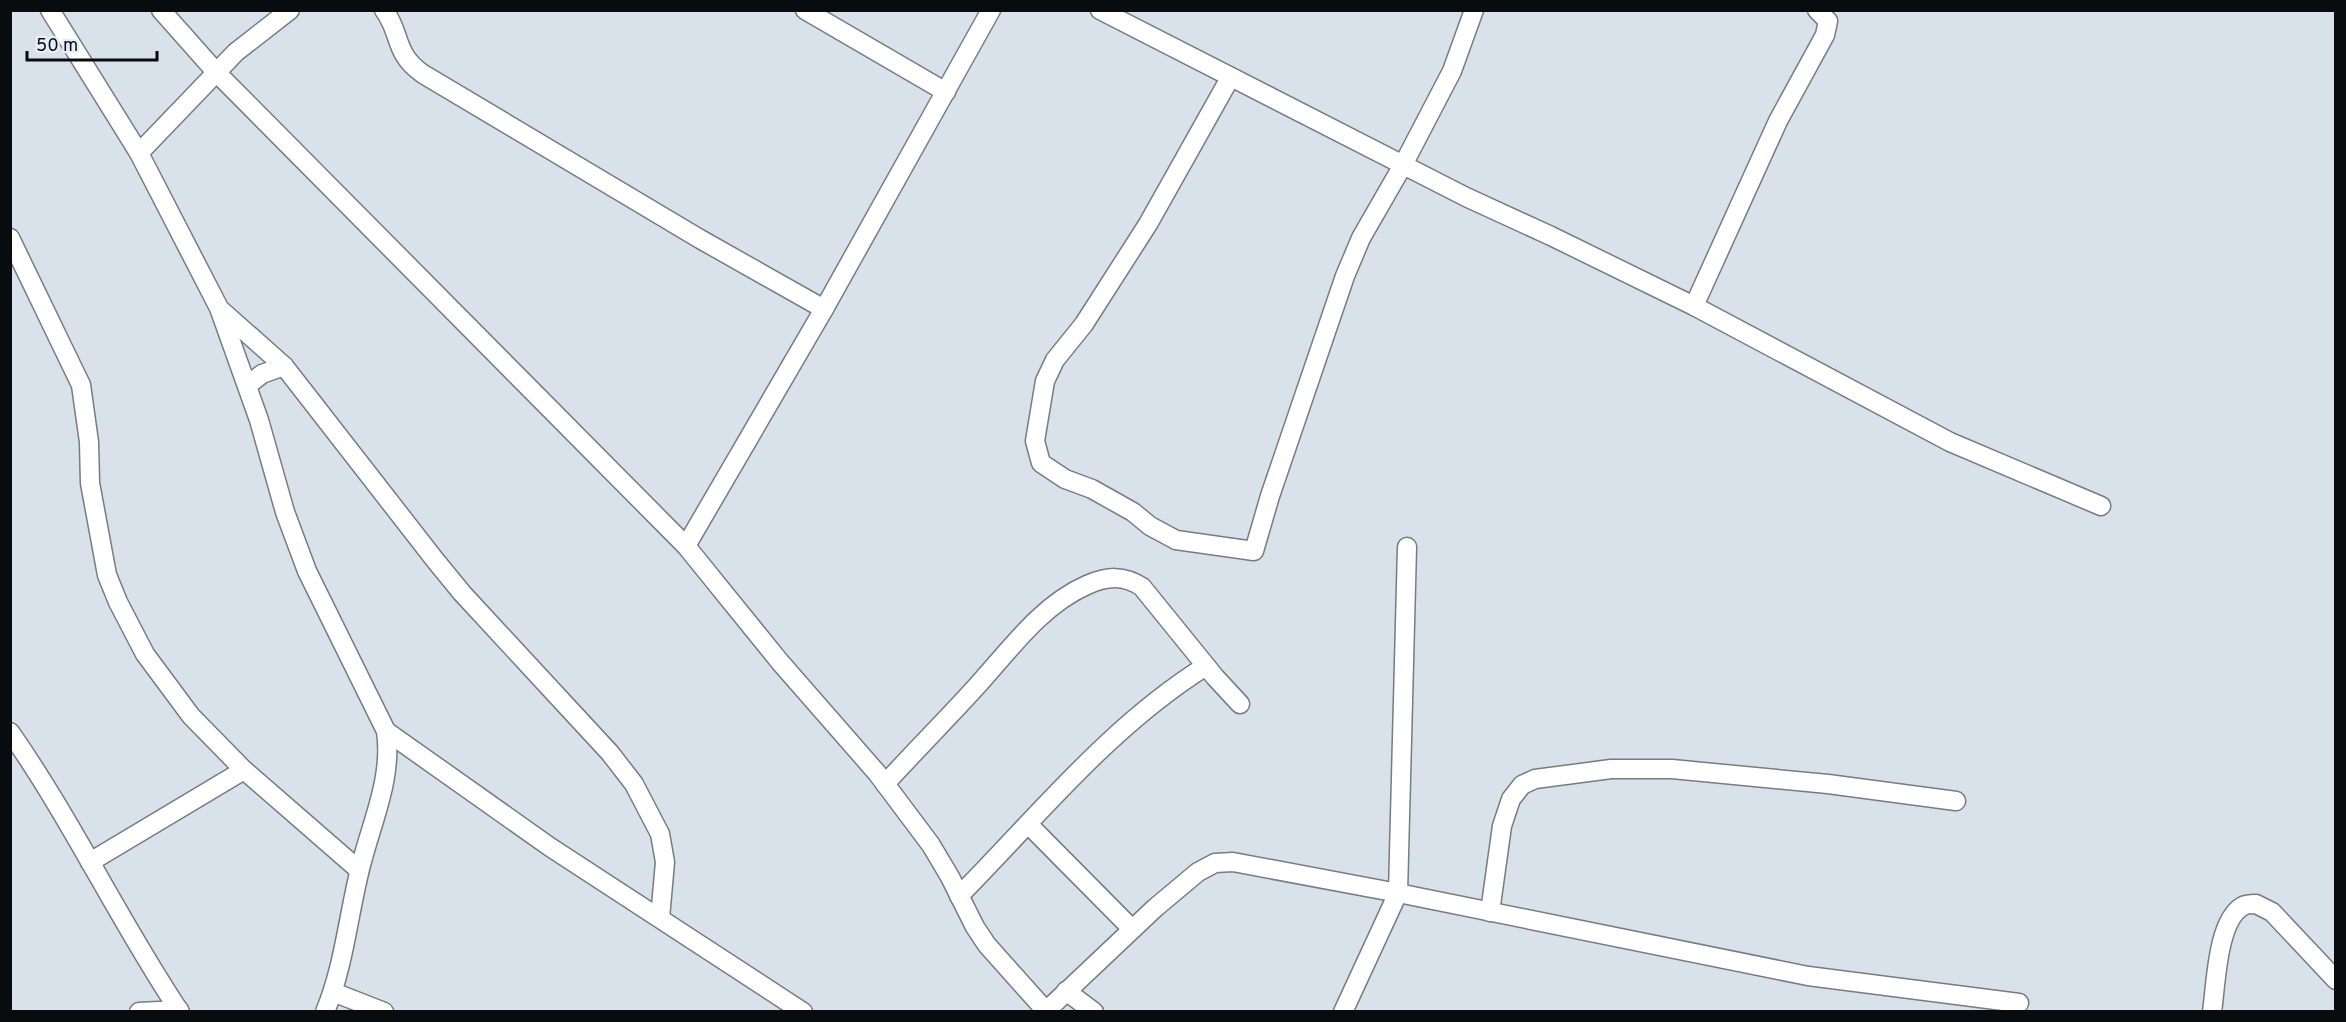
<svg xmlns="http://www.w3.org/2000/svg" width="2346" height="1022" font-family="Overpass,sans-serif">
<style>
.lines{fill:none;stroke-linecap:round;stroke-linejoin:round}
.minor-casing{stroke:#757c84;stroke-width:21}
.minor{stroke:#fff;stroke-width:18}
</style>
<rect width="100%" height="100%" fill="#d9e1eb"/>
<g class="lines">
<defs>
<g id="minor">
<path d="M50,10l89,143 80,155 40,112 26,92 22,59 79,160c7,48 -15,92 -26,138 -12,48 -16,97 -35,143"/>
<path d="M161,10l55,62 470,474 94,116 97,111 54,72 19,32 25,50 12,18 59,66"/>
<path d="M384,10c18,24 9,43 39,64l277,165 124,70"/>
<path d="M805,10l141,82"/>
<path d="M1100,10l366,187 85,39 143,70 256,136 151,64"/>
<path d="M1230,78l-82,146 -64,100 -29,36 -10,21 -10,60 6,22 24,16 27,10 41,23 17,14 26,14 78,11 16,-55 75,-220 16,-38 42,-73 49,-94 22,-61"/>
<path d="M139,153l97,-101 54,-42"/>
<path d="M10,238l71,147 8,57 1,41 17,92 11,27 27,52 46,62 53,54 115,100"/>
<path d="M1694,306l84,-185 47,-86 3,-14 -11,-11"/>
<path d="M222,311l62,55 151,194 27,33 148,160 24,31 26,50 5,28 -5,56"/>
<path d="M248,385l14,-11 22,-8"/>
<path d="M686,546l138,-237 167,-299"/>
<path d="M386,731l164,116 253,165"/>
<path d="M10,732c63,90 109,189 170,280"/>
<path d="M885,784c30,-33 61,-64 91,-97 33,-36 65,-82 111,-102 20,-9 37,-10 55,2l73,90 25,27"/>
<path d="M1028,824l104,105"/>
<path d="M90,862l154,-92"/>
<path d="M959,896c79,-80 151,-170 247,-230"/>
<path d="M1490,912l12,-86 9,-27 11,-14 13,-6 76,-10h61l156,15 128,17"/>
<path d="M1066,991l28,21"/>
<path d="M333,992l51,20"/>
<path d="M139,1012l40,-2"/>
<path d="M1045,1012l110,-104 43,-36 17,-9 18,-1 165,31 410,83 211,27"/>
<path d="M1343,1012l55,-119 9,-346"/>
<path d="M2212,1012c4,-27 5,-92 31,-106 3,-2 10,-2 13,-2l16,8 64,68"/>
</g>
</defs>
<use href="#minor" class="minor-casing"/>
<use href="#minor" class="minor"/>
</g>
<rect width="2346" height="1022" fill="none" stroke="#090c0e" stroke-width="24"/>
<path d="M27 51v9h130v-9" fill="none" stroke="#090c0e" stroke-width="3"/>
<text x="36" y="51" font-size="18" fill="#090c0e" stroke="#e6eff8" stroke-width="4.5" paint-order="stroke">50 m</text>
</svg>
